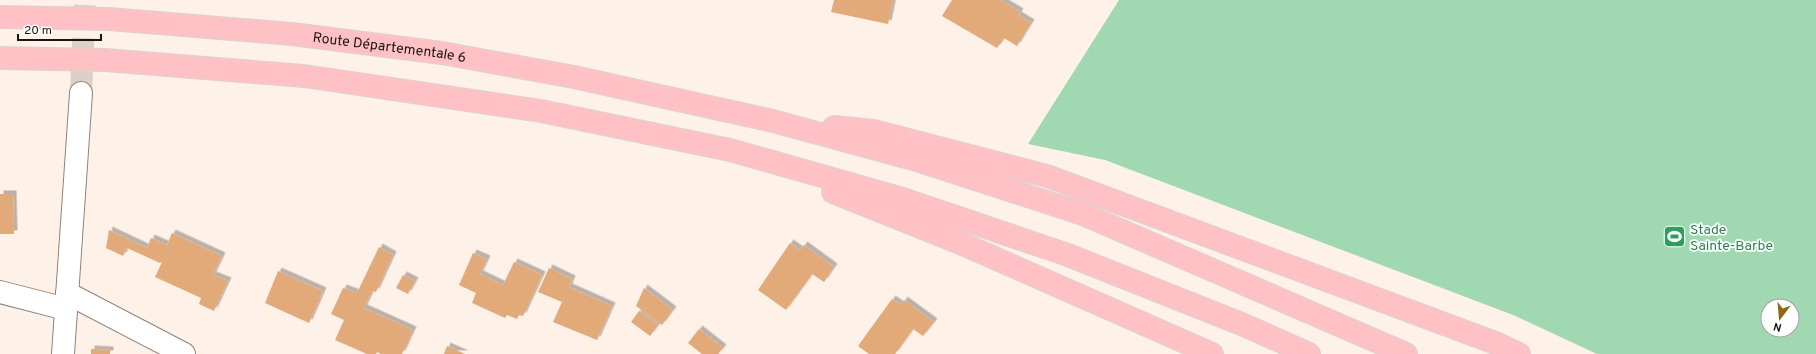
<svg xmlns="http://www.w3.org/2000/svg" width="1816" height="354" font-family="Overpass,sans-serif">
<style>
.park{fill:#a0d9b1;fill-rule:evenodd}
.building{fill:#e2a979;filter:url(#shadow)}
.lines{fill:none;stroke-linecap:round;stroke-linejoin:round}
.minor-tunnel{stroke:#dcd1c8;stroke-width:22;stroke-dasharray:22 11;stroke-linecap:butt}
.minor-casing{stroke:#908378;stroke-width:24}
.highway-casing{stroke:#d6d5d4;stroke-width:24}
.minor{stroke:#fff;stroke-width:22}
.highway{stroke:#ffc1c3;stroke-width:22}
.labels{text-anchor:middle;stroke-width:3.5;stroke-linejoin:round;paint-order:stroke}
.street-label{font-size:14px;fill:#1a1511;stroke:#fff}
.leisure-label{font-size:14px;fill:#27864d;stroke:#fff;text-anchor:start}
</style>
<defs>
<filter id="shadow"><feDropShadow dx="3.5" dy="-3.5" stdDeviation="0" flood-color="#0004"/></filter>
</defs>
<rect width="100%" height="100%" fill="#fef2e8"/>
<path class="park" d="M1119,0h697v354h-219l-84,-39 -408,-155 -77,-16zM1768,306h24v24h-24z"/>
<g class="building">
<path d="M834,0h59l-5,24 -57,-12z"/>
<path d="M952,0h48l20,12 -2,3 13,8 -14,23 -13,-8 -7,10 -55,-32z"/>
<path d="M0,194h13l1,40h-14z"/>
<path d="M109,230l38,18 4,-10 16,7 5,-12 50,23 -9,19 15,6 -14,30 -15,-7 2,-6 -46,-21 7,-15h-1l-1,1 -33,-15 -4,8 -17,-8z"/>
<path d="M790,243l10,7 4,-5 30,22 -10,15 -12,-8 -26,36 -28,-20z"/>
<path d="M379,247l14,8 -17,37 -4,-1 -8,17 49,22 -11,24h-21l-4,-2 -1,2h-9l-32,-14 9,-20 -13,-6 12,-26 14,5z"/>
<path d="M473,253l14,6 -7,15 23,11 11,-23 28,13 -19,41 -4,-1 -2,4 -10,-4 -2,3 -33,-15 4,-10 -17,-8z"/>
<path d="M549,268l23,11 -3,8 43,19 -15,34 -44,-18 9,-20 -24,-10z"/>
<path d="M278,271l45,20 -14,32 -44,-20z"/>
<path d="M403,275l12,6 -7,13 -12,-6z"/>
<path d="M644,288l29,22 -11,15 -26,-19z"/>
<path d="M892,299l9,6 3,-5 30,22 -11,14 -10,-7 -18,25h-26l-11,-8z"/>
<path d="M639,311l19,14 -8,11 -19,-14z"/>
<path d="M699,329l24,19 -5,6h-16l-14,-11z"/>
<path d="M447,346l18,8h-21z"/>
<path d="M91,349l19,1v4h-19z"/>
</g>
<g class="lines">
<path class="minor-tunnel" d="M81,93l4,-93"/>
<defs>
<g id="minor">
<path d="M0,292l66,17"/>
<path d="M67,293l117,61"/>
<path d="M63,354l18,-261"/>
</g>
<g id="highway">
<path id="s1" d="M0,17l109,2 183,15 150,19 132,24 199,44 147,40 163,53 323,140"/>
<path d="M0,58l105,2 199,16 237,35 189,39 173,49 165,56 176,70 65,29"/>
<path d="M834,127l40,4 173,45 451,168 21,10"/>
<path d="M833,192l132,53 247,109"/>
</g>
</defs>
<use href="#minor" class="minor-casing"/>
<use href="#highway" class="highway-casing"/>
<use href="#minor" class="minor"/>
<use href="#highway" class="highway"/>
</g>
<defs>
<symbol id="stadium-square" viewBox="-11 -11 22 22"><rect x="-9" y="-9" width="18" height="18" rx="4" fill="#2e9e5b" stroke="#fff"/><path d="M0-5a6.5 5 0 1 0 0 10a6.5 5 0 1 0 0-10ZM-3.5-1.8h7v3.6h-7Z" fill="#fff"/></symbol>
</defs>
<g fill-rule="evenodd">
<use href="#stadium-square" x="1662" y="224" width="25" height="25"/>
</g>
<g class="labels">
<g class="street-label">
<text dy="5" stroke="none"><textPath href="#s1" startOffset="391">Route Départementale 6</textPath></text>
</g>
<g class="leisure-label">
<text x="1690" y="234">Stade<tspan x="1690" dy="16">Sainte-Barbe</tspan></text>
</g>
</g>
<g transform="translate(1780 318) rotate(196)"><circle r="19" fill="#ffffff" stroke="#a3a1a0"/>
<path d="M0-3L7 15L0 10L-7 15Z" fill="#8d6a0d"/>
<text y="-6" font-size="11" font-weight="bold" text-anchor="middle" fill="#1a1511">N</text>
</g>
<path d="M18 34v6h83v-6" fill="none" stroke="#1a1511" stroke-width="2"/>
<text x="24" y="34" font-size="12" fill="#1a1511" stroke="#ffffff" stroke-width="3" paint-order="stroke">20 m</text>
</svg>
